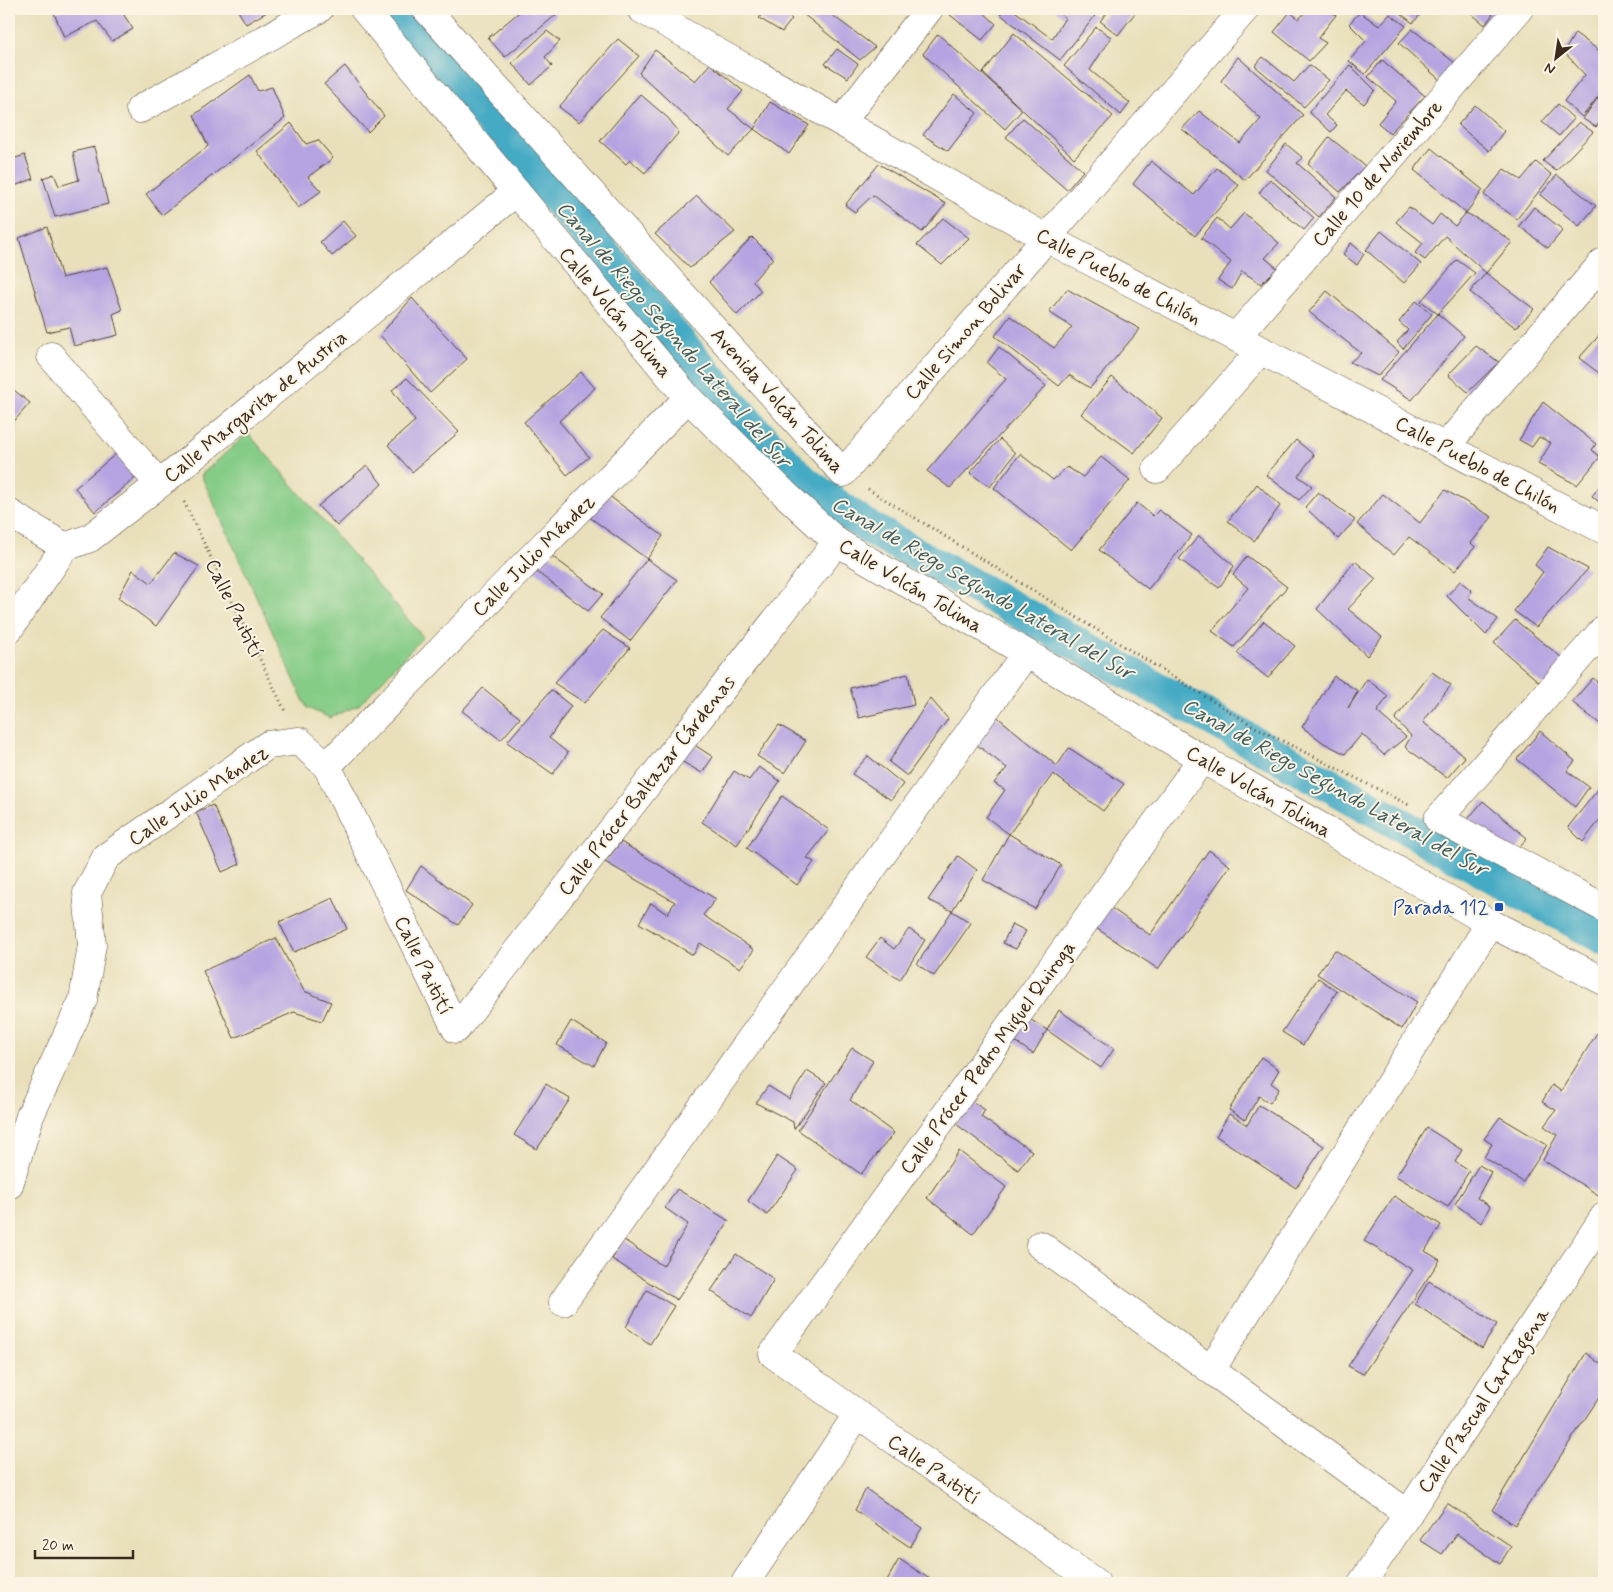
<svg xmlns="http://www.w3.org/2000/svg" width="1613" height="1592" font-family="Mynerve,sans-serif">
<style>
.green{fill:#85cc87;stroke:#607b52}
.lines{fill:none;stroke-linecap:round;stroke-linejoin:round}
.canal{stroke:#44aac4;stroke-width:34}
.building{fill:#b5a4e1}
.minor-casing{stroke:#554536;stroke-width:29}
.path{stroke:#554536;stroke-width:3;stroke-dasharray:1 4;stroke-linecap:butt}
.minor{stroke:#fff;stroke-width:28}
.transit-dot{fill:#1a4fb4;stroke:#fcf5e5;stroke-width:2}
.labels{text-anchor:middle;stroke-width:4;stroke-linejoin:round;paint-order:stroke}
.street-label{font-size:20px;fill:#3b2a1e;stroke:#fcf5e5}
.transit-label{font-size:20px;fill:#164399;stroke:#fcf5e5;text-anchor:end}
.water-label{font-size:21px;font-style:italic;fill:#3f5d60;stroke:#fcf5e5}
</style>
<rect width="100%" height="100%" fill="#fcf5e5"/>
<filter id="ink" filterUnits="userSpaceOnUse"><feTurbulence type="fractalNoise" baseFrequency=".02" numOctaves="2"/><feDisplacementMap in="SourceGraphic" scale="10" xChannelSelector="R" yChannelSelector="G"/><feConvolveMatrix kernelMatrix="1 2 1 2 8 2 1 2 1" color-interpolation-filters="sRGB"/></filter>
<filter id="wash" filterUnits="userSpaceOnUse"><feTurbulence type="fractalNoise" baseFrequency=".0096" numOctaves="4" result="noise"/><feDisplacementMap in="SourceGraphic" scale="20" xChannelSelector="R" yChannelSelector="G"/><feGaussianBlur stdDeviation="1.12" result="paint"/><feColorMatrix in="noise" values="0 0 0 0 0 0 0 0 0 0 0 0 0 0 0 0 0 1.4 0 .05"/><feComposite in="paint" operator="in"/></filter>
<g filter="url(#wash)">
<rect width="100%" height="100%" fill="#e9e0bb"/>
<path class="green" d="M248,433l175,204 -64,68 -29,13 -23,-10 -106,-233z"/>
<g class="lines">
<path class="canal" d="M396,9l356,419 52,54 62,44 738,412"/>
</g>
<g id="blocks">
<g class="building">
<path d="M64,9h56l13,20 -21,12 -15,-20 -33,16 -10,-24z"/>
<path d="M237,9h35l-26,15z"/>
<path d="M523,9h27l6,6 -51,42 -17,-19z"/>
<path d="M766,9h12l14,10 -10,13 -23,-14z"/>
<path d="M797,9h27l51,38 -15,13z"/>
<path d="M955,9h25l16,15 -14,16 -32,-25z"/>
<path d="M1005,9h7l40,30 13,-21 -10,-9h32l8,7 -35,44 -60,-46z"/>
<path d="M1111,9h27l-20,26 -18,-14z"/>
<path d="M1308,9h20l8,6 -18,23 8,5 -17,18 -35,-29 16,-20 9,7z"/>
<path d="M1406,9h19l-12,14 -12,-9z"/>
<path d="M1466,9h21l6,5 -8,11z"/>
<path d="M1360,12l19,14 11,-12 16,12 -41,48 -16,-13 17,-20 -17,-17z"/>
<path d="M1096,27l15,10 -21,33 40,33 -9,12 -57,-49z"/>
<path d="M1412,29l43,34 -14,18 -42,-38z"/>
<path d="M547,31l13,10 -15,16 7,9 -21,19 -19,-22z"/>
<path d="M1014,33l99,83 -39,42 -91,-85z"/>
<path d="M1575,33l26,19 3,-3v67l-8,11 -13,-8 18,-26 -19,24 -18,-16 21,-26 -21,-23z"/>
<path d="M938,34l84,76 -17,19 -82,-75z"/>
<path d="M618,39l21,17 -60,66 -20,-15z"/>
<path d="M837,49l21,15 -10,14 -23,-14z"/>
<path d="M655,50l40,31 15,-17 33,27 -15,18 26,20 -26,27 -89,-83z"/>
<path d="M1238,57l65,58 -58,65 -63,-51 17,-18 41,32 21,-24 -40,-38z"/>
<path d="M1263,57l31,25 15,-17 20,15 -25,27 -49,-41z"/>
<path d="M1382,60l43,36 -35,37 -12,-10 18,-22 -28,-24z"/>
<path d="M1350,65l25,25 -11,14 -18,-13 -21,24 12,10 -6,7 -22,-20z"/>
<path d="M345,66l39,50 -16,16 -44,-48z"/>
<path d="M250,75l8,16 14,-4 13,31 -123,97 -16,-21 62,-48 -14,-31z"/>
<path d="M640,94l28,24 11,14 -34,41 -15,-13 -4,4 -26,-23z"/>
<path d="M954,94l23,19 -29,38 -25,-16z"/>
<path d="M770,102l39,23 -20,29 -35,-25z"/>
<path d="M1558,104l16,15 -15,17 -17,-14z"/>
<path d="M1475,105l29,26 -15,20 -31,-26z"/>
<path d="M1023,118l60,53 -16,19 -61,-53z"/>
<path d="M1579,122l14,10 -37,39 -13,-10z"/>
<path d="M291,123l15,21 12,-4 15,18 -25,19 13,14 -23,17 -41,-57z"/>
<path d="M1329,137l36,29 -25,26 -32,-28z"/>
<path d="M1286,144l17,14 -6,5 39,34 -17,20 -53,-47z"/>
<path d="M94,147l14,57 -53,13 -12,-39 11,-4 5,12 20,-6 -6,-28z"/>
<path d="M1431,148l52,42 -17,23 21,11 25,18 -26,31 48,36 -18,19 -46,-36 16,-19 -41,-37 -20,24 -10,-7 8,-10 -27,-21 13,-15 23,18 8,-11 15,12 11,-13 -52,-43z"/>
<path d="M25,155l8,24 -24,9v-28z"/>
<path d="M1151,161l43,34 23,-27 22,17 -44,51 -62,-52z"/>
<path d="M1536,162l16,13 -35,44 -33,-24 20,-26 17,11z"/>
<path d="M879,164l67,40 -24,28 -49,-37 -18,17 -10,-7z"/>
<path d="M1557,175l39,31 -17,20 -39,-31z"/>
<path d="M1270,179l44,39 -10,12 -45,-37z"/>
<path d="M697,196l38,36 -45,36 -35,-34z"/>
<path d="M1534,207l29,23 -15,18 -29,-22z"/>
<path d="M1244,213l35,30 -14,15 12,10 -16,16 -19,-13 -10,18 -14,-9 13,-18 -30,-24 16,-20 13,11z"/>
<path d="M943,218l26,20 -27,27 -25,-20z"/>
<path d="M343,221l13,15 -24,20 -12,-14z"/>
<path d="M47,227l15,51 45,-11 15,43 -9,4 5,21 -44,11 -5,-19 -22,5 -28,-94z"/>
<path d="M1381,231l40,33 -17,19 -38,-33z"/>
<path d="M752,237l21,21 -20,23 8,10 -24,24 -28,-33z"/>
<path d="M1351,243l13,11 -7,11 -14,-11z"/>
<path d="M1457,260l18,13 -37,41 -17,-13z"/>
<path d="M1067,289l73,40 -50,59 -21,-13 -10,11 -64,-50 15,-20 44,32 18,-21 -23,-15z"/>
<path d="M1327,291l72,61 -21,24 -28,-14 11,-9 -52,-41z"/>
<path d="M412,298l55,61 -37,34 -50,-58z"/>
<path d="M1416,301l16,13 -29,35 -6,-7 11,-12 -9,-8z"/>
<path d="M1438,314l26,22 -52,64 -32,-20z"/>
<path d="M1604,330v47l-25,-19z"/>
<path d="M1476,346l23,16 -31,30 -20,-17z"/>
<path d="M999,347l47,39 -96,102 -23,-17 79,-92 -19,-16z"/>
<path d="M581,372l14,16 -36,33 30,36 -22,18 -43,-53z"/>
<path d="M1112,377l50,41 -28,35 -53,-39z"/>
<path d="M407,378l52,54 -47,40 -24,-27 27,-24 -23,-31z"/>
<path d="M9,386l21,17 -21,24z"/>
<path d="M1543,402l53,42 -4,6 8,7 -23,28 -39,-21 13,-21 -12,-6 -7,10 -13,-7z"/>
<path d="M1000,439l15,14 -25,34 -20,-14z"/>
<path d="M1296,440l18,15 -16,21 14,10 -13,14 -33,-25z"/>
<path d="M117,453l18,25 -40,34 -20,-24z"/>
<path d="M1020,454l33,26 14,-13 16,10 18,-20 29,23 -59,70 -77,-62z"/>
<path d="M367,465l15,19 -45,42 -19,-20z"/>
<path d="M1604,481v25l-12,-10z"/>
<path d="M1257,484l23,22 -26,35 -26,-20z"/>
<path d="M1445,490l47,27 -21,26 4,4 -20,24 -46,-34 -15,18 -37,-31 26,-30 37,29z"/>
<path d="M1318,492l37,28 -17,19 -33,-32z"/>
<path d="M608,495l55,41 -16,23 -59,-43z"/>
<path d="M1137,503l16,13 6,-6 33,25 -44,54 -49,-39z"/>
<path d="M1199,536l35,30 -15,22 -40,-29z"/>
<path d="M1548,547l40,22 -52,58 -22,-16 29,-39 -8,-7z"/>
<path d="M545,551l58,43 -15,17 -55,-42z"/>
<path d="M174,553l25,13 -43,60 -38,-28 15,-28 18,13z"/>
<path d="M1247,556l40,31 -53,60 -22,-16 36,-43 -15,-13z"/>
<path d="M647,559l30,21 -47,61 -30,-23z"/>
<path d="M1355,561l21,18 -28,30 34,28 -15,19 -50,-47z"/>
<path d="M1460,581l12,10 -4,6 30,22 -12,16 -39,-39z"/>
<path d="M1515,620l51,41 -21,26 -51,-44z"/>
<path d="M1264,621l31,25 -27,32 -31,-25z"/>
<path d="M603,630l27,18 -45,55 -31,-20z"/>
<path d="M1432,672l19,13 -28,37 42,35 -18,21 -42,-31 6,-11 -16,-17z"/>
<path d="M908,674l6,31 -55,13 -9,-30z"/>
<path d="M1334,676l24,15 -10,17 19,-29 21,17 -11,16 29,25 -22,18 -22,-21 -17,20 -21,-11 -22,-16z"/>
<path d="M1593,678l11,10v39l-32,-25z"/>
<path d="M483,688l37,30 -19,22 -39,-29z"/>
<path d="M551,690l20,16 -22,32 19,15 -15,21 -46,-32z"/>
<path d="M930,698l18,21 -41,57 -18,-14z"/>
<path d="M995,715l62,51 12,-18 55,36 -21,27 -50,-37 -44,60 -23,-17 19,-27 -11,-7 13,-15 -34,-26z"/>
<path d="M779,725l27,16 -21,32 -28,-17z"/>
<path d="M1540,731l35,30 -8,10 22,16 -14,20 -58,-48z"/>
<path d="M693,744l20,13 -11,16 -21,-12z"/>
<path d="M868,756l35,28 -12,16 -39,-26z"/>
<path d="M759,767l21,14 -43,64 -35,-23 32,-51 15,9z"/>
<path d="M1604,782v32l-21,28 -15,-15z"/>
<path d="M782,796l47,34 -22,28 7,4 -17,23 -50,-37z"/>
<path d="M1483,801l44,37 -14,16 -45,-35z"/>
<path d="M213,805l27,59 -18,8 -26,-60z"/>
<path d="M1009,834l52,31 -26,44 -52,-29z"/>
<path d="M621,842l95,57 -13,16 51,35 -14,18 -40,-25 -7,12 -54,-32 12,-20 16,11 8,-12 -70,-40z"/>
<path d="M1209,850l21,16 -72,103 -68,-45 14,-21 46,32z"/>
<path d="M958,856l19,14 -25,41 19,12 -37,53 -17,-12 35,-53 -24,-11z"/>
<path d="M421,866l51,39 -14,20 -52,-35z"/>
<path d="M333,898l14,31 -53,23 -15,-30z"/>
<path d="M1012,924l14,7 -10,18 -13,-6z"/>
<path d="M909,929l16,11 -25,40 -34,-23 14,-19 14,11z"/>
<path d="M276,938l28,53 27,11 -9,19 -28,-9 -60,26 -31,-67z"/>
<path d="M1335,950l82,52 -15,27 -85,-55z"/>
<path d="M1318,978l19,13 -34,54 -21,-13z"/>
<path d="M1059,1010l55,39 -13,19 -54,-38z"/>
<path d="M1028,1018l19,12 -14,24 -20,-14z"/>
<path d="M571,1021l35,22 -12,23 -37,-21z"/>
<path d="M1597,1033l7,4v159l-1,2 -60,-38 14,-25 -13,-9 12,-16 -14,-8 10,-17 9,6z"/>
<path d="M852,1048l21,13 -23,39 44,33 -33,41 -63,-44z"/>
<path d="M1261,1057l18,13 -8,13 8,6 -9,14 -11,-7 -14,24 -16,-10z"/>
<path d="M807,1071l19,12 -32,46 -1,-7 -37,-19 12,-17 21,13z"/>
<path d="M546,1084l24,15 -33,50 -23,-14z"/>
<path d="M970,1100l15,10 -4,7 51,34 -14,19 -62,-46z"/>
<path d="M1259,1105l65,41 -28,42 -80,-52 13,-22 18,11z"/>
<path d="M1500,1117l47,28 -24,37 -39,-25 8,-13 -8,-5z"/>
<path d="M1427,1128l35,22 -7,12 14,9 -21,36 -52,-31z"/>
<path d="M959,1151l47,36 -33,47 -46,-36z"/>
<path d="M777,1156l21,14 -31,45 -19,-14z"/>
<path d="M1479,1165l12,7 -14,26 13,8 -9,17 -26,-19z"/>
<path d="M677,1189l52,32 -52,79 -65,-41 12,-19 39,26 25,-42 -23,-16z"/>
<path d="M1394,1196l47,29 -16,26 15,9 -77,114 -15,-8 65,-96 -49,-29z"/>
<path d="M736,1254l38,25 -23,39 -40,-27z"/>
<path d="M1429,1281l68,43 -15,24 -67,-44z"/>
<path d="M647,1290l27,16 -24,38 -24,-17z"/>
<path d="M1586,1353l18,14v23l-89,135 -23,-15z"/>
<path d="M866,1489l56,39 -12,19 -55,-37z"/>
<path d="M1447,1503l64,43 -11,18 -43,-30 -15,20 -22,-14z"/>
<path d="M899,1559l37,24h-48l-2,-1z"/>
</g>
</g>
</g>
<g filter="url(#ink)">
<use href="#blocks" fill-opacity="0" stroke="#554536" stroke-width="1"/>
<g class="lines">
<defs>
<g id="minor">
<path d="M364,9l324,389 96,95 53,49 189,111 176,106 288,164 114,58"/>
<path d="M426,9l417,464 402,-464"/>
<path d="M641,9l405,229 558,292"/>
<path d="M140,109l179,-100"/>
<path d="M842,121l87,-112"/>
<path d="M1236,337l283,-328"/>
<path d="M51,356l108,128"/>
<path d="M1445,447l159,-186"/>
<path d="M1157,469l104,-119"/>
<path d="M9,513l56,34"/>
<path d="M9,629l56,-82 25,-9 81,-63 345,-283"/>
<path d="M1604,629l-166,190 166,89"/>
<path d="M327,766l129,263 381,-487"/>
<path d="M9,1185l21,-69 53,-116 9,-55 -5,-52 19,-36 162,-112 31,-4 28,25 361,-368"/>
<path d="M1040,1245l368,269"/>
<path d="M563,1302l463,-649"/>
<path d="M1211,1370l279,-447"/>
<path d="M745,1583l112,-168"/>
<path d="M1096,1583l-323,-229 429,-595"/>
<path d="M1362,1583l242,-366"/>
</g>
</defs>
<use href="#minor" class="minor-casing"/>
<g class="path">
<path d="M868,489l387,238 156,79"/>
<path d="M184,502l102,211"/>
</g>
<use href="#minor" class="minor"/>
</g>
</g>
<rect class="transit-dot" x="1494" y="902" width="10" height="10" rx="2.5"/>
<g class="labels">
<g class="street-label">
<text transform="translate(1377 173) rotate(-49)" y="7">Calle 10 de Noviembre</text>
<text transform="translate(1119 276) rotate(28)" y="7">Calle Pueblo de Chilón</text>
<text transform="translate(616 312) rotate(50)" y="7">Calle Volcán Tolima</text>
<text transform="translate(965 331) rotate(-49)" y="7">Calle Simon Bolivar</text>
<text transform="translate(778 400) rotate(48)" y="7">Avenida Volcán Tolima</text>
<text transform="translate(255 406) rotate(-39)" y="7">Calle Margarita de Austria</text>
<text transform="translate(1478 464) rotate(28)" y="7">Calle Pueblo de Chilón</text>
<text transform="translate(533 555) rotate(-45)" y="7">Calle Julio Méndez</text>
<text transform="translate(911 585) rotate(31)" y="7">Calle Volcán Tolima</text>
<text transform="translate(235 608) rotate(64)" y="7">Calle Paitití</text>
<text transform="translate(646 785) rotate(-52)" y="7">Calle Prócer Baltazar Cárdenas</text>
<text transform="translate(1259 791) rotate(30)" y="7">Calle Volcán Tolima</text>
<text transform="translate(198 795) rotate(-34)" y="7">Calle Julio Méndez</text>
<text transform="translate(424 965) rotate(64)" y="7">Calle Paitití</text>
<text transform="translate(987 1057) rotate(-54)" y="7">Calle Prócer Pedro Miguel Quiroga</text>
<text transform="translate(1483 1400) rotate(-56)" y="7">Calle Pascual Cartagena</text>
<text transform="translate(934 1469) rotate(35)" y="7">Calle Paitití</text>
</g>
<g class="transit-label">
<text x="1489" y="914">Parada 112</text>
</g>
<g class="water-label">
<text transform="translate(674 334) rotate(49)" y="7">Canal de Riego Segundo Lateral del Sur</text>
<text transform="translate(983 588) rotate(30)" y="7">Canal de Riego Segundo Lateral del Sur</text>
<text transform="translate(1335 787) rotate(29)" y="7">Canal de Riego Segundo Lateral del Sur</text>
</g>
</g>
<rect width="1613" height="1592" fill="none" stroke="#fcf5e5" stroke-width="30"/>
<g transform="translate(1556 58) rotate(210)" stroke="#fcf5e5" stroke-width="4" paint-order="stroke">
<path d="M0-4L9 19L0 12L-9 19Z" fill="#3b2a1e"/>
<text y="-8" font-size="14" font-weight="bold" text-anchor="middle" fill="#3b2a1e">N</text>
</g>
<path d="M35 1550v8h98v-8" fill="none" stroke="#3b2a1e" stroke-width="2.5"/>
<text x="42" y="1550" font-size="15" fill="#3b2a1e" stroke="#fcf5e5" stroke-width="4" paint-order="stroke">20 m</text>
</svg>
